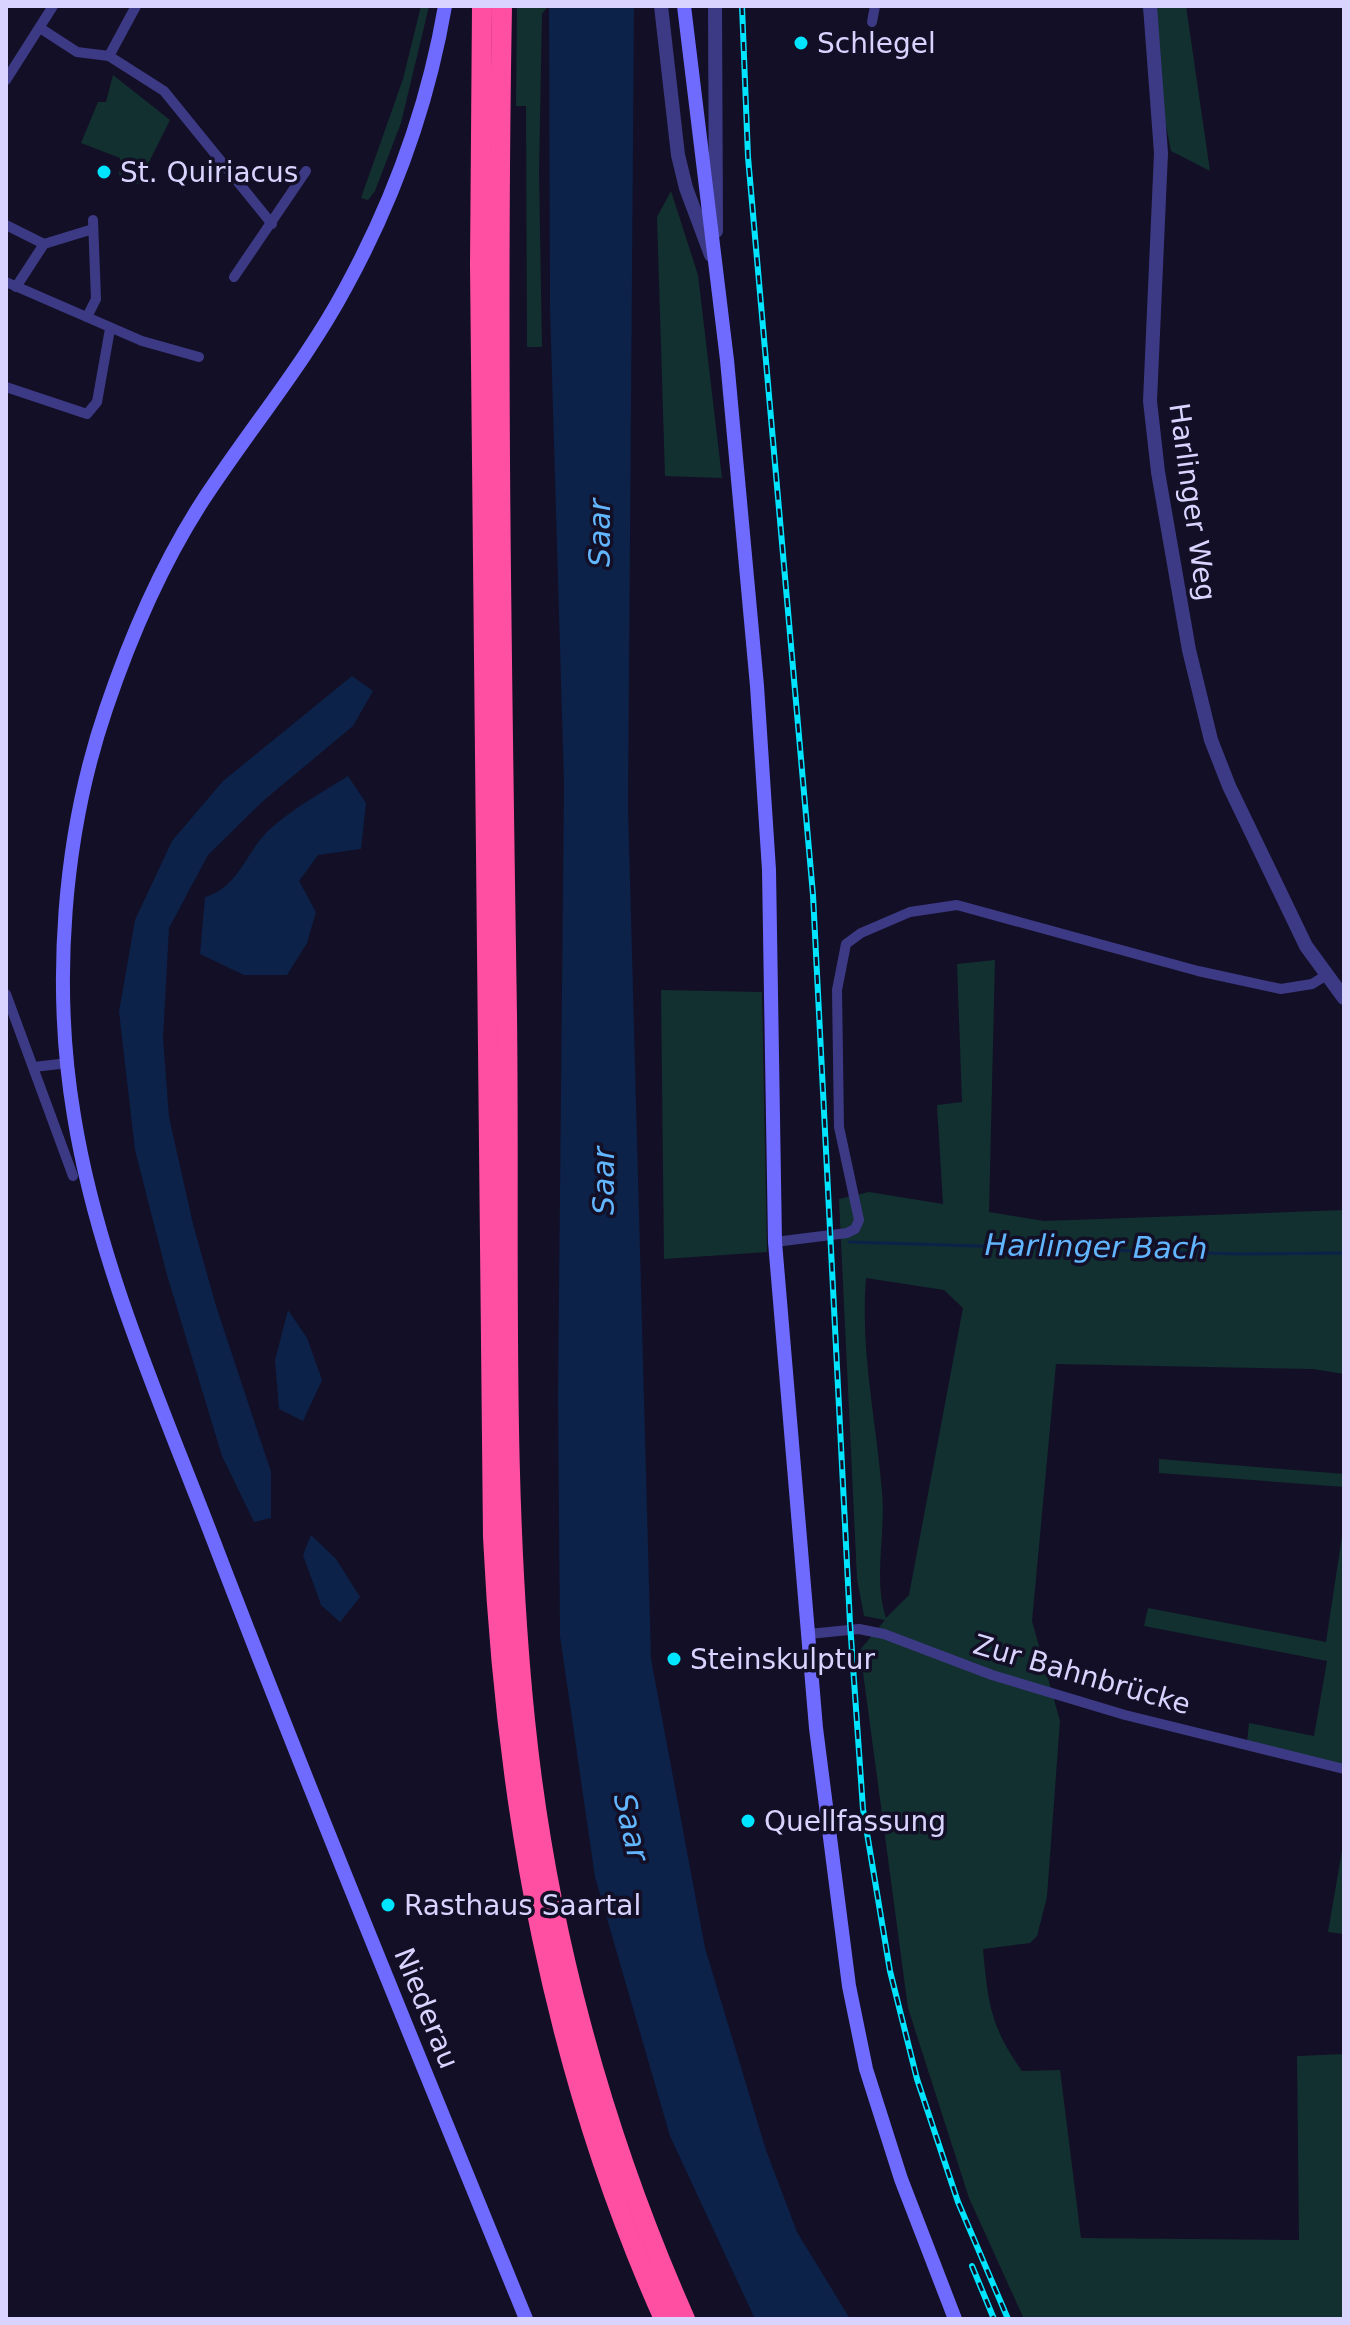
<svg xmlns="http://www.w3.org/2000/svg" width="1350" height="2325" font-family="'DejaVu Sans',sans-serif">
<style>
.green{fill:#12302f;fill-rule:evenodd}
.water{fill:#0c2248}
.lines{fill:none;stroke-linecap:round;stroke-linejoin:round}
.stream{stroke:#0c2248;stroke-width:3}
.minor{stroke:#3d3a85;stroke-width:10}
.tertiary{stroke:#3d3a85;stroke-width:14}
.secondary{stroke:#6f6bff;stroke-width:14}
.motorway{stroke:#ff4fa3;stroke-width:20}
.rail-casing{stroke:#00e5ff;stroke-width:6}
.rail{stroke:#130f26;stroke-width:3;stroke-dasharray:9;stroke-linecap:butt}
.poi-dot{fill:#00e5ff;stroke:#130f26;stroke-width:3}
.labels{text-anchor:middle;stroke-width:7;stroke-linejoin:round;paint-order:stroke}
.poi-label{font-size:28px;fill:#d9d4ff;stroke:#130f26;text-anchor:start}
.street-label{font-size:28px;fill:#d9d4ff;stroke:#130f26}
.water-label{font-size:30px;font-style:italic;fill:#62b6ff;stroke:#130f26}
</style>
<rect width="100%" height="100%" fill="#130f26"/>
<g class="green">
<path d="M421,6h8l-28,117 -26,68 -7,9 -7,-2 42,-119z"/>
<path d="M517,6h31l-6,8 -3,159 3,174h-15l-1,-241h-10z"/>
<path d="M1142,6h44l24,165 -39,-20z"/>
<path d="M113,75l57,45 -32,64 -19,-8 1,-18 -39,-15 17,-41h8z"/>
<path d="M671,191l27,84 24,203 -57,-2 -8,-259z"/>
<path d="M995,960l-6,252 55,9 300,-11v164l-31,-5 -257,-5 -24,257 28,100 -13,176 -10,39 -7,7 -47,6c5,53 7,77 39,122l38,-1 21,168 218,2 -2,-184 47,-2v265h-320l-55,-121 -61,-190 -48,-358 25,-30 -21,-4 -7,-37 -18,-380 30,-7 74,12 -6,-99 25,-3 -5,-138zM866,1278l78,12 19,18 -54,287 -23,23c-13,-40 0,-84 -4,-127 -6,-71 -22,-141 -16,-213z"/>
<path d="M661,990l101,2 5,260 -103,7z"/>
<path d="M1159,1459l185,15v13l-185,-14z"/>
<path d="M1344,1523v243l-97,-24 2,-19 65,13 13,-75 -183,-35 4,-18 178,34z"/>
<path d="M1344,1839v95l-16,-2z"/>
</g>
<g class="water">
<path d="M549,6h85l-6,800 23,853 54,289 61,202 31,82 53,87h-95l-85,-183 -75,-259 -35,-241 -2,-240 6,-612 -14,-476z"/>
<path d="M352,676l21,15 -20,35 -90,75 -55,54 -39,73 -6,110 6,79 24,107 23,82 55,166v46l-17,4 -32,-66 -55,-181 -32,-125 -16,-138 16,-92 37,-79 51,-60z"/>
<path d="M348,776l18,27 -5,46 -43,6 -19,26 17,31 -9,31 -20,32h-43l-44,-21 5,-57c34,-10 40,-44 64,-67 24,-22 52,-37 79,-54z"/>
<path d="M288,1310l19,28 15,42 -19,41 -24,-12 -4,-49z"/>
<path d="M311,1535l25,24 24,38 -20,25 -19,-17 -18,-50z"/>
</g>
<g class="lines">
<path class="stream" d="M849,1242l390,12 105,-1"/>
<g class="minor">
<path d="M872,22l3,-16"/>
<path d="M40,28l37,24 32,4 55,35 108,133"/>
<path d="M109,56l27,-50"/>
<path d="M6,80l47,-74"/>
<path d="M6,225l38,19"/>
<path d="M234,277l72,-106"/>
<path d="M6,282l136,59 57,16"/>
<path d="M16,287l28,-43 49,-15"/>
<path d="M87,317l9,-18 -3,-79"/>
<path d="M6,387l81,27 10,-12 13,-73"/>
<path d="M6,994l67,182"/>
<path d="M34,1067l34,-4"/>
<path d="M775,1242l72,-9 8,-4 4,-9 -20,-93 -2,-137 9,-46 15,-11 49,-21 47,-7 241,66 83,18 31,-5 13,-8"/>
<path d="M809,1634l50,-5 25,5 108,41 133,40 219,54"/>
</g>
<g class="tertiary">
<path d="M661,6l17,149 8,33 25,67"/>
<path d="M715,6l1,225"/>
<path d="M1150,6l11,147 -11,248 8,71 31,178 22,90 18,46 77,160 38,52"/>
</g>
<g class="secondary">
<path d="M445,6c-17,99 -51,193 -99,281 -41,77 -99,145 -146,218 -40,63 -70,133 -94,204 -43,126 -54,276 -32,407 24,148 87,287 140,426 100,261 207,519 312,777"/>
<path d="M684,6l43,354 30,326 12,184 6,372 41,486 33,258 17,83 35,110 54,140"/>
</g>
<g class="motorway">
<path d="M482,6l-2,259 13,1272c13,270 60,534 171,782"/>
<path d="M502,6c-6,337 0,673 5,1010 3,234 -6,471 18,704 21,206 76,410 160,599"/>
</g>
<defs>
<g id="rail">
<path d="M742,6l6,151 65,738 37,728 13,186 27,162 27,108 41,123 50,117"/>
<path d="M972,2266l22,53"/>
</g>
</defs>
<use href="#rail" class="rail-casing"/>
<use href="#rail" class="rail"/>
</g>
<g class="poi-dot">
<circle cx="801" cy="43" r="8"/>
<circle cx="104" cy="172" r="8"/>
<circle cx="674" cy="1659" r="8"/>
<circle cx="748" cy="1821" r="8"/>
<circle cx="388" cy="1905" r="8"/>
</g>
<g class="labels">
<g class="poi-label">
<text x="817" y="53">Schlegel</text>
<text x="120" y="182">St. Quiriacus</text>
<text x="690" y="1669">Steinskulptur</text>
<text x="764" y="1831">Quellfassung</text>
<text x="404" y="1915">Rasthaus Saartal</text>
</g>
<g class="street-label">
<text transform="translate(1193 502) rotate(82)" y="10">Harlinger Weg</text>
<text transform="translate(1082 1674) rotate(16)" y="10">Zur Bahnbrücke</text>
<text transform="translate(427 2008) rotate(68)" y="10">Niederau</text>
</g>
<g class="water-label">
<text transform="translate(600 533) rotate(-90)" y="10">Saar</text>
<text transform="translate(604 1181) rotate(-90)" y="10">Saar</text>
<text transform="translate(1096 1247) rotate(1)" y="10">Harlinger Bach</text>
<text transform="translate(631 1827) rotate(77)" y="10">Saar</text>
</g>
</g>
<rect width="1350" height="2325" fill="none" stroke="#d9d4ff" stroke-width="16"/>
</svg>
